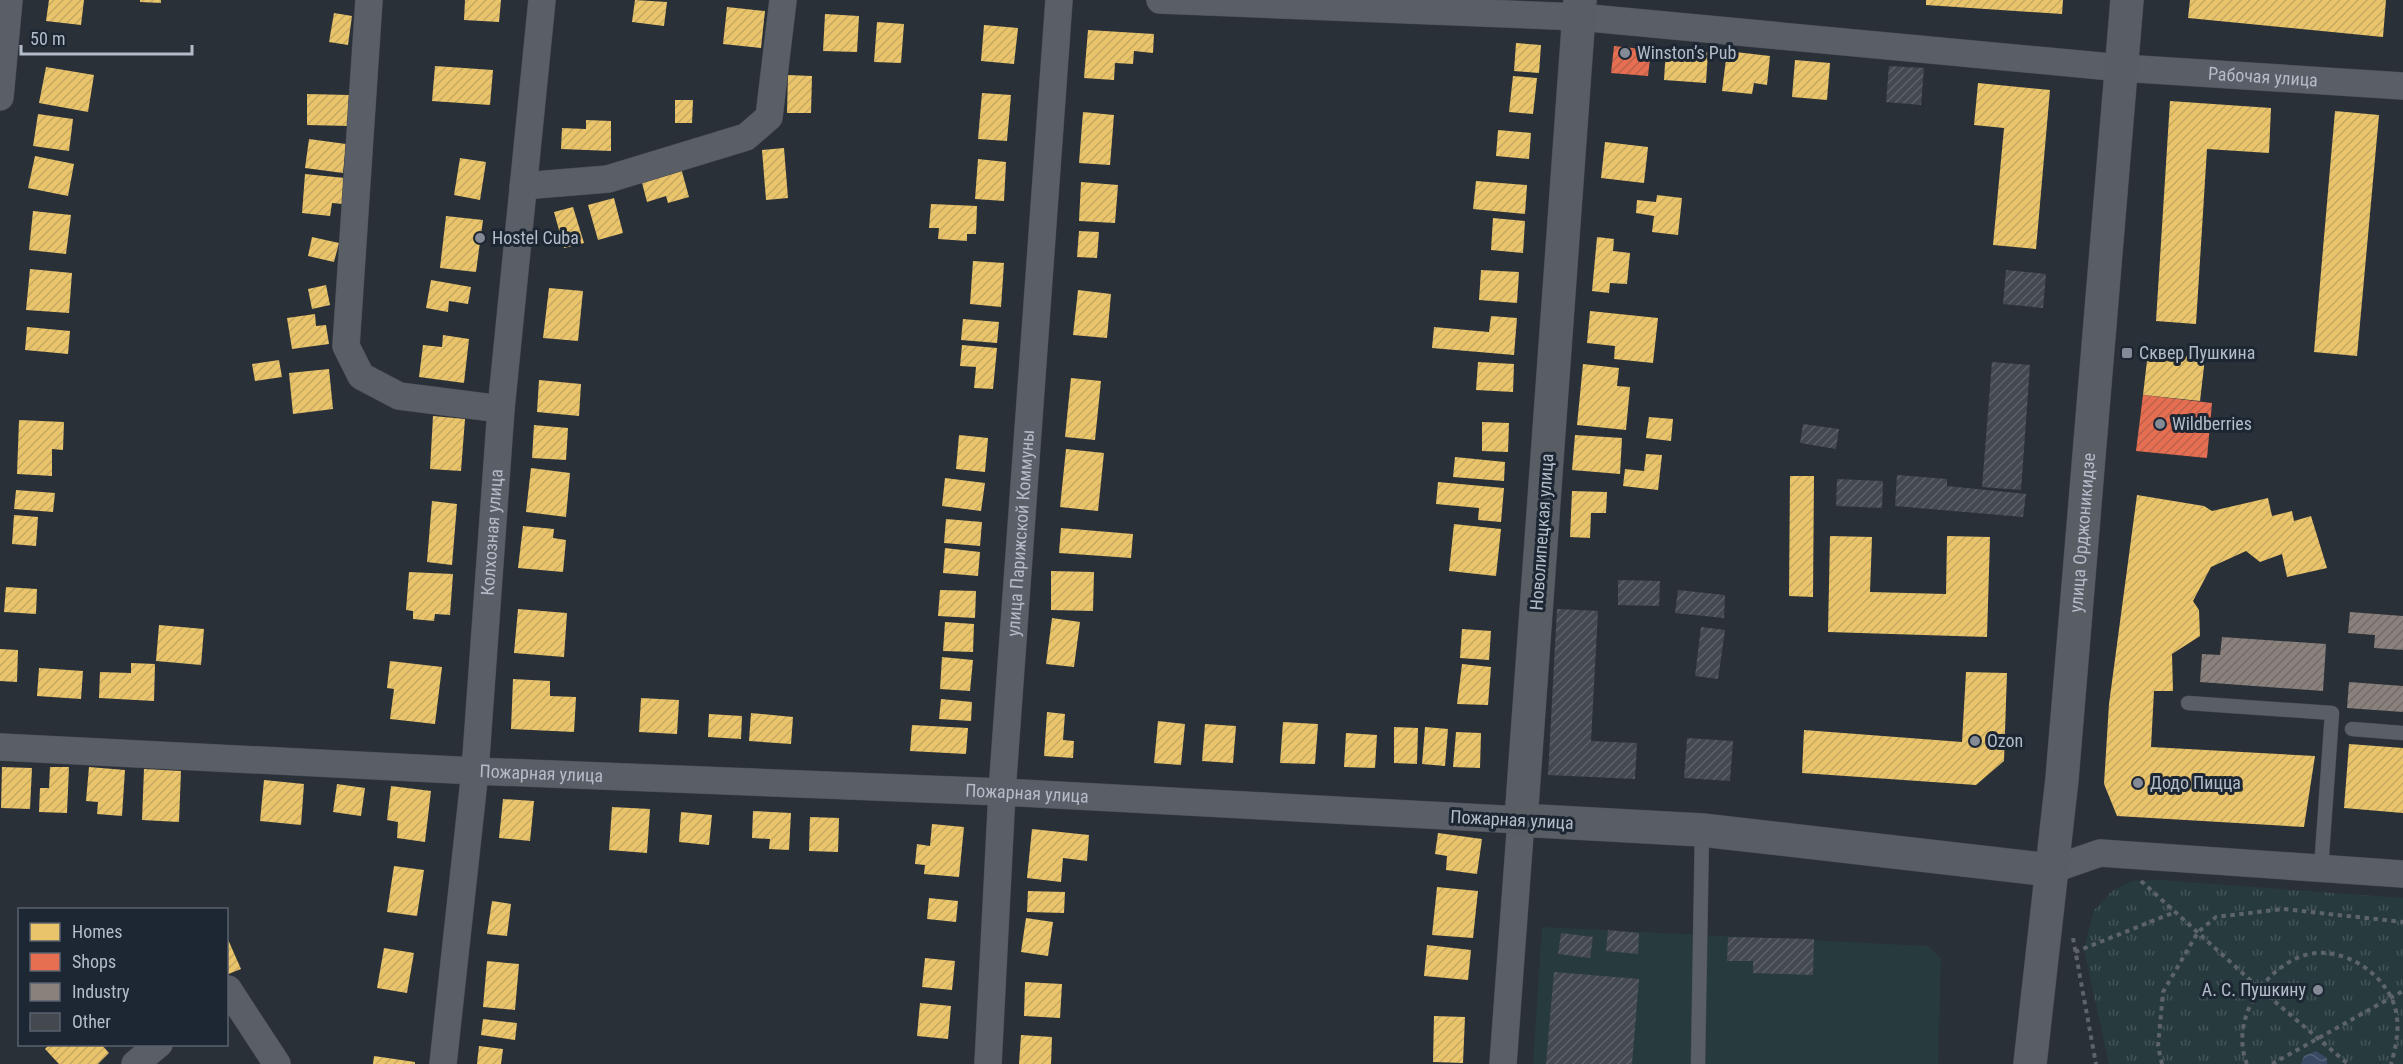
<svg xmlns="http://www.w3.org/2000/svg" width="2403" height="1064" font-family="'Roboto Condensed',sans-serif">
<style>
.grass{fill:#273a3e}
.park{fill:url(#park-tufts)}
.water{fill:url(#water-waves)}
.homes{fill:url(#homes-hatch)}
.shops{fill:url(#shops-hatch)}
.industry{fill:url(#industry-hatch)}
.building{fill:url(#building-hatch)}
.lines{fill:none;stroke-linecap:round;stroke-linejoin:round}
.lane-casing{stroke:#484c53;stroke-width:15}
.street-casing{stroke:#484c53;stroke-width:28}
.secondary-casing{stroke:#484c53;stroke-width:34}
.path{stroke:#5d636a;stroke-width:4;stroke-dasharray:4.5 4.5;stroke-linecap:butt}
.lane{stroke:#5a5e66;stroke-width:14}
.street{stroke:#5a5e66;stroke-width:27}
.secondary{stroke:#595d64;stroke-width:33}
.poi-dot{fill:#848b96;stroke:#1d2633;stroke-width:2}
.labels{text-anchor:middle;stroke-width:6;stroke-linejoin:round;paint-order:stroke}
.poi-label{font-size:18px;fill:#b4bcc9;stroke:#1d2633;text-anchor:start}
.street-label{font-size:18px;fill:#b4bcc9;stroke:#1d2633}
</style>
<defs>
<pattern id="park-tufts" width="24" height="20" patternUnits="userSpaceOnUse" patternTransform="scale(1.5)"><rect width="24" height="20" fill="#273a3e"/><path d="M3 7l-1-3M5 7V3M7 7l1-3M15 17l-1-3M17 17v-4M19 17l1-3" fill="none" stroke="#445559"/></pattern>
<pattern id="water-waves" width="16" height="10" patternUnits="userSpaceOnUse" patternTransform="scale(1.5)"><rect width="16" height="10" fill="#384963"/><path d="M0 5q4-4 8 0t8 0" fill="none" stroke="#526178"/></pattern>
<pattern id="homes-hatch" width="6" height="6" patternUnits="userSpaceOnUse" patternTransform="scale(1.5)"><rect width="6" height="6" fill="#e9c46a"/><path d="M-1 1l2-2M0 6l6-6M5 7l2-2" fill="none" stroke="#c5a861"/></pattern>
<pattern id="shops-hatch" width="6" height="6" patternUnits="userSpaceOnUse" patternTransform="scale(1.5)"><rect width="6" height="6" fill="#e76f51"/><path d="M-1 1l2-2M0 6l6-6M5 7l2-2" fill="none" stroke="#bb614c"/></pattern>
<pattern id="industry-hatch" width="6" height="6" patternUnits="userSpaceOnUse" patternTransform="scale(1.5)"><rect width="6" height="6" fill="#8a817c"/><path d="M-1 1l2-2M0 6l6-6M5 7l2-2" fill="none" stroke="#716b69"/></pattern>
<pattern id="building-hatch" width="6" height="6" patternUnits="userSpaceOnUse" patternTransform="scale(1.5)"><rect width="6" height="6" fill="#444950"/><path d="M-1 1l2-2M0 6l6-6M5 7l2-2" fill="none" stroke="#5d6168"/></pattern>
</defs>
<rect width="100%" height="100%" fill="#2a3038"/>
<path class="grass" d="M1542,927l386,19 13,13 -3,105h-405z"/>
<path class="park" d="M2158,880l245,18v166h-294l-25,-115 10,-39 18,-19 20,-10z"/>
<path class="water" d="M2316,1051l11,7v6h-26l3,-8z"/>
<g class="homes">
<path d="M49,0h35l-3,25 -35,-4z"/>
<path d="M140,0h21v3l-21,-1z"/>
<path d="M465,0h36l-2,22 -35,-2z"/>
<path d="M635,0l32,2 -3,24 -32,-4z"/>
<path d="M1926,0h137l-1,14 -136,-9z"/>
<path d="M2190,0h196l-3,37 -195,-19z"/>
<path d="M727,7l38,4 -4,37 -38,-4z"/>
<path d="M334,13l18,3 -4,29 -19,-3z"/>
<path d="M825,14l34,2 -2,36 -34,-1z"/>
<path d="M877,22l27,2 -3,39 -27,-1z"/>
<path d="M984,25l34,3 -4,36 -33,-3z"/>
<path d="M1088,30l66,4 -1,19 -19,-2 -1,13 -18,-1 -1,17 -30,-2z"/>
<path d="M1516,43l25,2 -2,28 -25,-2z"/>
<path d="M1666,49l42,3 -2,31 -42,-3z"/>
<path d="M1727,51l43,5 -3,29 -13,-2 -2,11 -30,-3z"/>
<path d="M1795,60l35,3 -3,37 -35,-3z"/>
<path d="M435,66l58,4 -3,35 -58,-4z"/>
<path d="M46,67l48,8 -6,37 -49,-9z"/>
<path d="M788,75l24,1 -1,37h-24z"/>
<path d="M1513,76l24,2 -4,36 -24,-2z"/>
<path d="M1978,83l72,7 -14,159 -43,-4 11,-117 -30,-3z"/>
<path d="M982,93l29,2 -4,46 -29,-2z"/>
<path d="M307,94l42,1 -1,31 -41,-1z"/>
<path d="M675,100h18l-1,23h-17z"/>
<path d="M2170,101l101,7 -2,45 -62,-4 -11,175 -40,-3z"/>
<path d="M2335,111l44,4 -22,241 -43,-4z"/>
<path d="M1083,112l31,3 -4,50 -31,-2z"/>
<path d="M38,114l35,5 -4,32 -36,-5z"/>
<path d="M586,120l25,1v30l-50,-2 1,-21 24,1z"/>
<path d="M1498,130l33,3 -2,26 -33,-3z"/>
<path d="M309,139l37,5 -3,29 -38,-5z"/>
<path d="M1605,142l43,5 -4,36 -43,-5z"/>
<path d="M784,148l4,50 -22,2 -4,-50z"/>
<path d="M35,156l39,8 -6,32 -40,-8z"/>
<path d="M460,158l26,4 -6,38 -26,-5z"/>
<path d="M978,159l28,3 -2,39 -29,-2z"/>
<path d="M681,168l8,29 -21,6 -2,-7 -19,6 -6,-23z"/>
<path d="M305,174l40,4 -2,26 -11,-1 -2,13 -28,-3z"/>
<path d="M1476,181l51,4 -2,29 -52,-5z"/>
<path d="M1081,182l37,3 -3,38 -36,-2z"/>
<path d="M1657,195l25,3 -4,37 -26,-3 2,-16 -18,-3 1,-13 19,2z"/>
<path d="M614,198l9,35 -25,7 -10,-35z"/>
<path d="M931,204l46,2 -1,28h-9v7l-29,-2 1,-11h-10z"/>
<path d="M573,207l11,36 -20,5 -10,-36z"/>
<path d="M33,211l38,4 -5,39 -37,-4z"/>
<path d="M446,216l37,4 -7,52 -36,-4z"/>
<path d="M1493,218l32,3 -2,32 -32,-3z"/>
<path d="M1079,231l20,1 -2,26 -20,-1z"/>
<path d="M312,237l27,6 -5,19 -26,-6z"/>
<path d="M1597,237l17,2 -1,12 17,2 -3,31 -17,-1 -1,10 -17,-2z"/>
<path d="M973,261l31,2 -3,44 -31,-3z"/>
<path d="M30,269l42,4 -3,40 -43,-3z"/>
<path d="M1481,270l38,2 -2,31 -38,-3z"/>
<path d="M431,280l40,7 -3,17 -19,-3 -1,11 -22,-4z"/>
<path d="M326,285l4,20 -18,4 -4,-20z"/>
<path d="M549,288l34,3 -5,50 -35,-3z"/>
<path d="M1078,290l33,4 -4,44 -34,-3z"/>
<path d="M1590,311l68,7 -5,45 -39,-4 1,-13 -28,-3z"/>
<path d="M315,314l1,12 10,-1 3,19 -37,5 -5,-31z"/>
<path d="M1491,316l26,2 -3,37 -82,-7 2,-21 55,5z"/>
<path d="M963,319l36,3 -2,21 -36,-3z"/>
<path d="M27,327l43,4 -2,23 -43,-4z"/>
<path d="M443,335l26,4 -5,44 -45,-6 4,-32 19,2z"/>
<path d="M962,345l35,3 -4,41 -19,-1 2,-21 -16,-1z"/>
<path d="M2148,352l57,6 -5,43 -57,-6z"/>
<path d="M279,360l3,17 -27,4 -3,-17z"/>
<path d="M1478,362l36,2 -1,28 -37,-2z"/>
<path d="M1583,364l36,4 -2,18 13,1 -4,43 -49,-5z"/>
<path d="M329,369l4,40 -40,5 -4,-41z"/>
<path d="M1071,378l30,3 -6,59 -30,-3z"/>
<path d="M539,380l42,4 -2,32 -42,-4z"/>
<path d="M433,416l32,3 -4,52 -31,-2z"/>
<path d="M1649,417l24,2 -2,22 -25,-3z"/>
<path d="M19,420l45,2 -1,28 -11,-1v27l-35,-2z"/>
<path d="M1482,422l27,1 -1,29 -26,-1z"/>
<path d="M534,425l34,3 -2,32 -34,-2z"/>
<path d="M959,435l29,3 -3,34 -29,-3z"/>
<path d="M1575,435l47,3 -2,36 -48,-4z"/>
<path d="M1066,449l38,4 -6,58 -38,-4z"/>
<path d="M1646,454l16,1 -4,35 -35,-4 2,-17 19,2z"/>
<path d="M1455,457l50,5 -1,19 -51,-4z"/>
<path d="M531,468l39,5 -4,44 -40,-5z"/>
<path d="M1790,476h24l-1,121 -24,-1z"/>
<path d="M945,478l40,5 -4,28 -39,-5z"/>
<path d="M1438,482l66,6 -3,34 -23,-2 1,-12 -43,-4z"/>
<path d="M16,490l39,3 -2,19 -39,-3z"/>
<path d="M1572,491l35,1 -1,21h-15l-1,25 -20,-1z"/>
<path d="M2137,495l67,11 8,5 56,-13 4,18 20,-5 2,10 17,-5 16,52 -40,9 -5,-23 -22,8 -14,-11 -35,16 -18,34 6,9 1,26 -28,18 1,37h-19l-3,56 164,9 -11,71 -187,-11 -13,-32 5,-80z"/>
<path d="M432,501l25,3 -5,61 -25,-3z"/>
<path d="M14,515l24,2 -2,29 -24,-2z"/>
<path d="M946,519l36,3 -2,24 -36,-3z"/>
<path d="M1454,524l47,5 -5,47 -47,-5z"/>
<path d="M523,526l31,3 -1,9 13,2 -3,32 -45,-4z"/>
<path d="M1061,528l72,6 -2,24 -72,-5z"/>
<path d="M1830,536l42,1 -2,55 76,2 1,-58 43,1 -3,100 -159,-5z"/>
<path d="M945,548l35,4 -2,24 -35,-3z"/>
<path d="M1051,571l43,1 -1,39 -42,-1z"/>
<path d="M409,572l44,2 -3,41 -15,-1 -1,7 -21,-2v-8l-7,-1z"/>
<path d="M6,587l31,2 -1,25 -32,-2z"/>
<path d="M940,590l36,1 -1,27 -37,-2z"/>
<path d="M518,609l49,4 -3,44 -50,-4z"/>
<path d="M1052,618l28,4 -6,45 -28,-3z"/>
<path d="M945,622l29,2 -1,28 -30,-1z"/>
<path d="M159,625l45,4 -3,36 -45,-4z"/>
<path d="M1462,629l29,2 -2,29 -29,-2z"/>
<path d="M0,649l18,1 -1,32 -17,-1z"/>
<path d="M942,657l31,3 -3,31 -30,-2z"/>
<path d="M390,661l52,6 -7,57 -45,-5 4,-30 -7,-1z"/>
<path d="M131,663l24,1 -1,37 -55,-3 1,-26 31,1z"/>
<path d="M1462,664l29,3 -3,38 -31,-1z"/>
<path d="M39,668l44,3 -2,28 -44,-3z"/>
<path d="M1966,672l41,1 -3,88 -28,24 -174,-12 2,-43 158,12z"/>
<path d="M513,679l37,2v15l26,1 -2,35 -63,-3z"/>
<path d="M641,698l38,2 -2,34 -38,-2z"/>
<path d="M941,699l31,3 -1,19 -32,-2z"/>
<path d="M1047,712l18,2 -2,26 11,1 -1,17 -29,-2z"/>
<path d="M751,713l42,4 -2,27 -42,-3z"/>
<path d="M709,714l33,2 -1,23 -33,-2z"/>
<path d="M1158,721l27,3 -4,41 -27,-2z"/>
<path d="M1283,722l35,2 -3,40 -35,-1z"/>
<path d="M1205,724l31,2 -3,37 -31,-2z"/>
<path d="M912,725l56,3 -2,26 -56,-3z"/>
<path d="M1394,727l24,1 -1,36 -23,-1z"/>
<path d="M1425,727l23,2 -3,37 -23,-2z"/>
<path d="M1456,732l25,1 -1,35 -27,-1z"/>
<path d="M1346,733l31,2 -2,33 -31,-1z"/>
<path d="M2349,744l54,4v65l-59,-5z"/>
<path d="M2,767l30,1 -2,41 -29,-1z"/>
<path d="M50,767h19l-2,46 -28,-1 1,-24h9z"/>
<path d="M89,767l36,3 -3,46 -25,-2 1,-12 -12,-1z"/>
<path d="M144,769l37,2 -2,51 -37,-2z"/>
<path d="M264,780l40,4 -3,41 -41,-4z"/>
<path d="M337,784l28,4 -4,28 -28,-4z"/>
<path d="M391,786l40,5 -6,51 -28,-4 1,-16 -11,-2z"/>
<path d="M503,799l31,2 -4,40 -31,-3z"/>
<path d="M612,807l38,2 -3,44 -38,-3z"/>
<path d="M753,811l38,2 -2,37 -20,-1 1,-10 -18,-1z"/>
<path d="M681,812l31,3 -3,30 -30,-3z"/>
<path d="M810,817l29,1 -1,34 -29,-1z"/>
<path d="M932,824l32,3 -5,50 -35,-3 1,-9 -10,-1 2,-20 13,2z"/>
<path d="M1032,829l57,6 -2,26 -24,-3 -2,24 -34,-4z"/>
<path d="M1438,833l44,6 -5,35 -31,-4 1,-14 -12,-2z"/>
<path d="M394,866l30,4 -7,46 -30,-4z"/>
<path d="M1437,887l41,4 -5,47 -41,-3z"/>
<path d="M1028,891l37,1 -1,21 -37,-1z"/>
<path d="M929,898l29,3 -2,21 -29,-3z"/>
<path d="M492,901l19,3 -4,32 -20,-2z"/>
<path d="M1026,918l27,4 -5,34 -27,-4z"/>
<path d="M226,935l15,34 -15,6z"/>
<path d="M1427,945l44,5 -3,30 -44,-4z"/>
<path d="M384,948l30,5 -7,40 -30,-5z"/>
<path d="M925,958l30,3 -3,29 -30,-3z"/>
<path d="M487,961l32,3 -4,46 -32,-3z"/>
<path d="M1025,982l37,2 -2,34 -36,-2z"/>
<path d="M920,1003l31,3 -3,33 -31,-3z"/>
<path d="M1434,1016l31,1 -2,46 -30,-1z"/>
<path d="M483,1019l34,4 -2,17 -34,-5z"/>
<path d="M1021,1035l31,2 -1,27h-32z"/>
<path d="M50,1044h51l8,9 -11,11h-39l-14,-15z"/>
<path d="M479,1046l24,3 -2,15h-24z"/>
<path d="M374,1056l41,6v2h-42z"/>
</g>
<g class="shops">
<path d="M1614,46l37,4 -3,26 -37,-3z"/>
<path d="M2143,395l69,8 -5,55 -71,-7z"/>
</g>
<g class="industry">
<path d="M2350,612l53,4v34l-29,-2 1,-13 -27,-2z"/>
<path d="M2222,637l104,7 -3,47 -123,-9 2,-28 18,1z"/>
<path d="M2349,682l54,4v26l-56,-4z"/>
</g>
<g class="building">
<path d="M1889,66l35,2 -3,37 -35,-3z"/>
<path d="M2006,270l40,4 -3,34 -40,-4z"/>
<path d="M1992,362l38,3 -9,125 -39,-3z"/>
<path d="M1803,424l36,5 -3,20 -36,-6z"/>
<path d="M1897,475l50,4v7l79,8 -3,23 -128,-11z"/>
<path d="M1837,479l46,2 -1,27 -46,-2z"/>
<path d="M1618,580l42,1 -1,25 -41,-1z"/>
<path d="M1678,590l47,5 -1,23 -49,-5z"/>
<path d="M1557,609l41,2 -7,130 46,2 -2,36 -87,-4z"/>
<path d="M1701,627l24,3 -7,49 -23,-3z"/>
<path d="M1687,738l46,3 -3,40 -46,-3z"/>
<path d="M1608,930l31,3 -1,21 -32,-3z"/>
<path d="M1561,933l32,4 -3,21 -32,-4z"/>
<path d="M1728,937l86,2 -1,36 -60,-2v-12h-26z"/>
<path d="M1554,972l85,7 -7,85h-86z"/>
</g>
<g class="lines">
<defs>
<g id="lane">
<path d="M2188,703l144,10 -11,156"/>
<path d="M2352,729l51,4"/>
<path d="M1698,1064l4,-234"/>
</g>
<g id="street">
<path d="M369,0l-23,346 15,30 38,20 102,13"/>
<path id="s1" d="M1160,0l419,17 543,51 281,18"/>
<path d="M0,97l9,-97"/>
<path d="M523,186l85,-7 138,-42 23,-20 14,-117"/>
<path id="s2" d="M0,747l475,24 527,21 519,28 -18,244"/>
<path d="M2051,870l49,-17 303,21"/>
<path d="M226,990l2,-1 49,75"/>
<path d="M135,1064l24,-20"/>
<path id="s3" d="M443,1064l32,-293 26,-362 41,-409"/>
<path id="s4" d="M988,1064l14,-272 57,-792"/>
</g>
<g id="secondary">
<path d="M1580,0l-59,820 181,10 349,40"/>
<path id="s5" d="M2030,1064l32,-285 65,-779"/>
</g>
</defs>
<use href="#lane" class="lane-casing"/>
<use href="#street" class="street-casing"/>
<use href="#secondary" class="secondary-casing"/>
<g class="path">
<path d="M2141,881l118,107 89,76"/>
<path d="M2073,938l23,126"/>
<path d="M2075,952l100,-40"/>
<path d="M2162,1064l-4,-18 5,-54 35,-60 18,-15 67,-8 120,13"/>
<path d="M2247,1064c-17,-41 14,-93 55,-108 39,-14 91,20 95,62 2,15 -2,32 -6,46"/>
<path d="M2272,1064l131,-73"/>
</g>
<use href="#lane" class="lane"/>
<use href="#street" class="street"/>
<use href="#secondary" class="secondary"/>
</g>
<g class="poi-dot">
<circle cx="1625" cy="53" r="6"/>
<circle cx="480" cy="238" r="6"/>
<rect x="2121" y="347" width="12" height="12" rx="3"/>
<circle cx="2160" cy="424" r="6"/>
<circle cx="1975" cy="741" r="6"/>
<circle cx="2138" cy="783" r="6"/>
<circle cx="2318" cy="990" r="6"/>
</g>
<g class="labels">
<g class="poi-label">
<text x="1637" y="59">Winston’s Pub</text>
<text x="492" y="244">Hostel Cuba</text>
<text x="2139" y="359">Сквер Пушкина</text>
<text x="2172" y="430">Wildberries</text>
<text x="1987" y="747">Ozon</text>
<text x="2150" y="789">Додо Пицца</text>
<text x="2306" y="996" text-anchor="end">А. С. Пушкину</text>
</g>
<g class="street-label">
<text dy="6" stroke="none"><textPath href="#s1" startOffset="1106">Рабочая улица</textPath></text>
<text dy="6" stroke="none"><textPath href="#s3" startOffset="534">Колхозная улица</textPath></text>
<text dy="6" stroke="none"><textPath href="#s4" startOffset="532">улица Парижской Коммуны</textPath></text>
<text transform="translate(1542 532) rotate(-86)" y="6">Новолипецкая улица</text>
<text dy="6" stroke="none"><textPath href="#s5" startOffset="534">улица Орджоникидзе</textPath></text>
<text dy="6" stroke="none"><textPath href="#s2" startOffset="542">Пожарная улица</textPath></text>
<text dy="6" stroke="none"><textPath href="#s2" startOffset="1028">Пожарная улица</textPath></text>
<text transform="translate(1512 820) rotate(3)" y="6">Пожарная улица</text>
</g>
</g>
<rect x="18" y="908" width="210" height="138" fill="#1d2633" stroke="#59626f" stroke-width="1.5"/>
<rect x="30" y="923" width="30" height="18" fill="#e9c46a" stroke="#59626f" stroke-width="1.5"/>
<text x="72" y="938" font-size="18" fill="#b4bcc9">Homes</text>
<rect x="30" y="953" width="30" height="18" fill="#e76f51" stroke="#59626f" stroke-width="1.5"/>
<text x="72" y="968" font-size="18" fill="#b4bcc9">Shops</text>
<rect x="30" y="983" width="30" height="18" fill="#8a817c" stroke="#59626f" stroke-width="1.5"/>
<text x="72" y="998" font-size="18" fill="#b4bcc9">Industry</text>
<rect x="30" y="1013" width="30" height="18" fill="#444950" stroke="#59626f" stroke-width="1.5"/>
<text x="72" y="1028" font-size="18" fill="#b4bcc9">Other</text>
<path d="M21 45v9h171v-9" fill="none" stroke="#b4bcc9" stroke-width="3"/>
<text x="30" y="45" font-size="18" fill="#b4bcc9" stroke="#1d2633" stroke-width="4.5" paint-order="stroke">50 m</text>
</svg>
